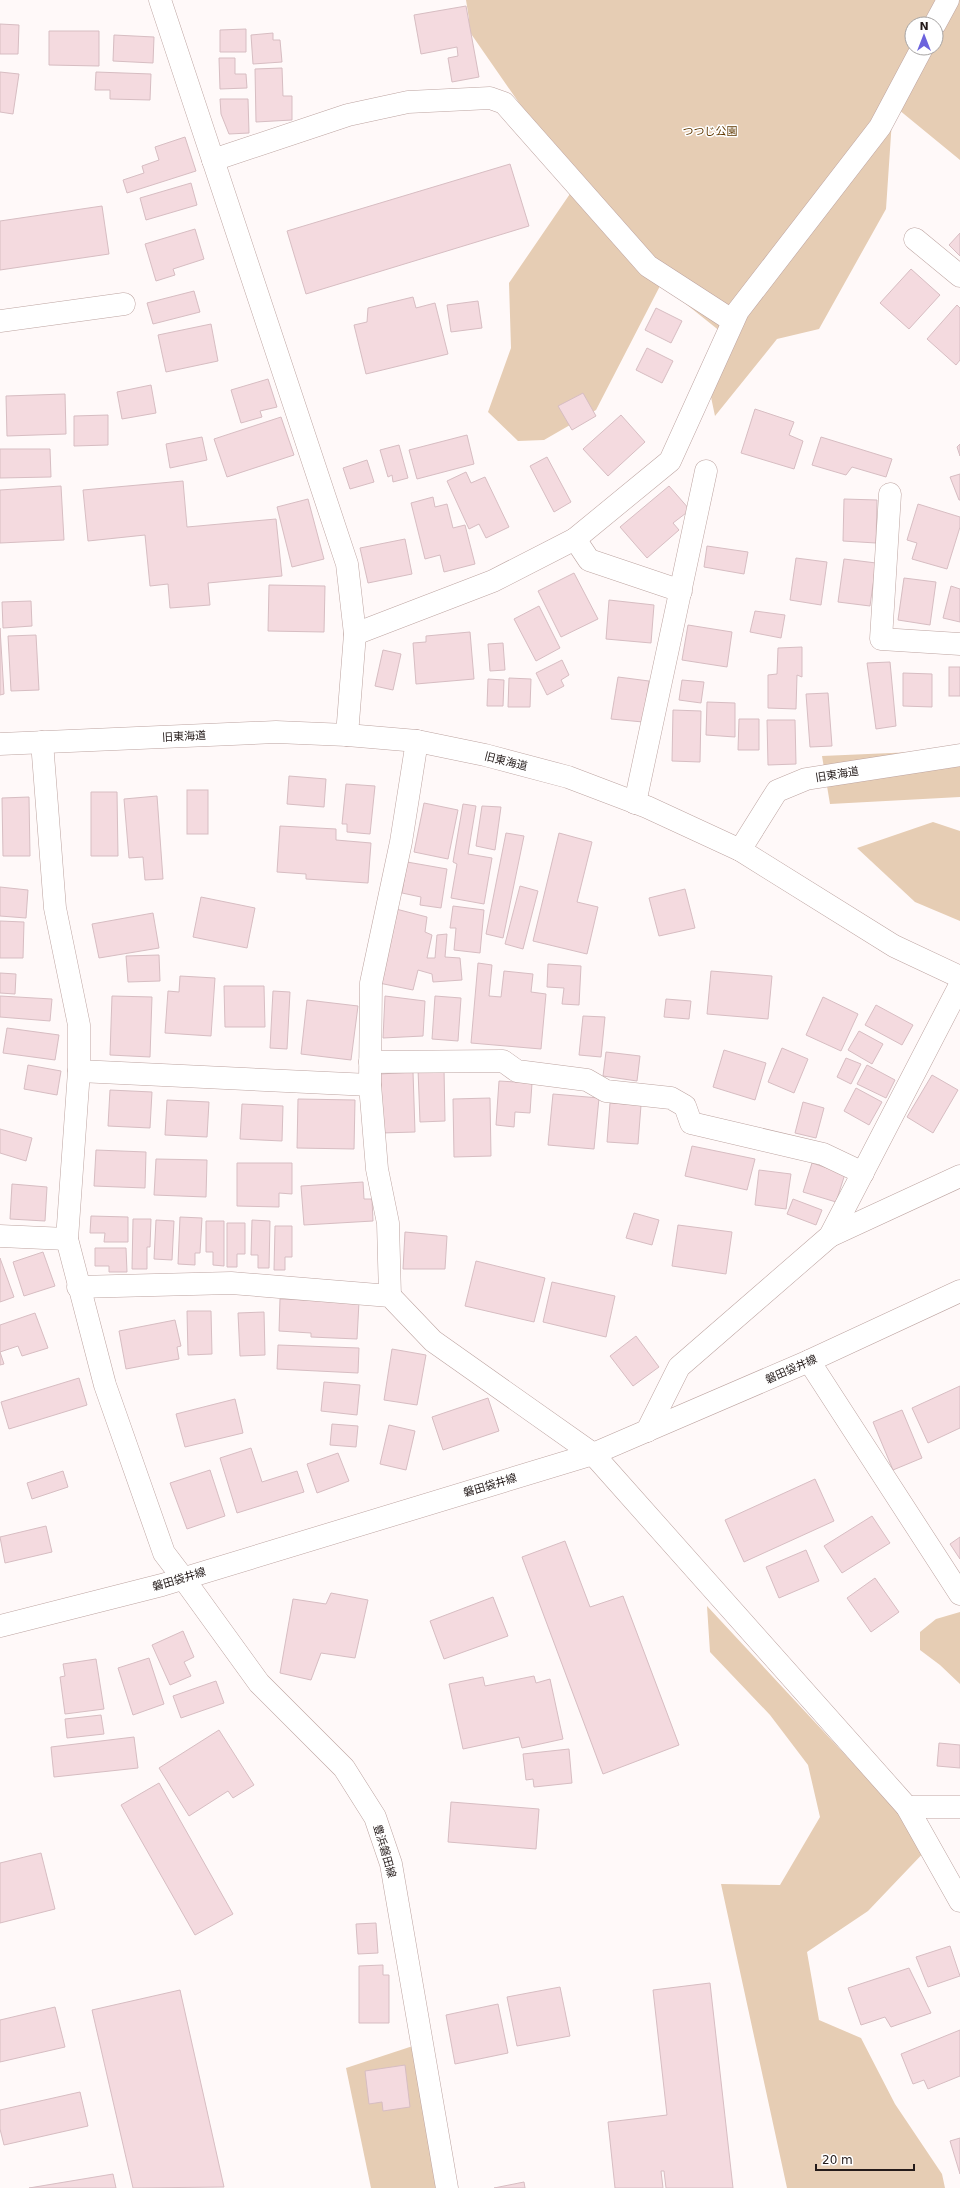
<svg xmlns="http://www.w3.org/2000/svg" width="960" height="2188" font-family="'DejaVu Sans','Noto Sans JP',sans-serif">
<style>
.green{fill:#e6cdb4;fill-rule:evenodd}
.building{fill:#f4dadf;stroke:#d7bdc2}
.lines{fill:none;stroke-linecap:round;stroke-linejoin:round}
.minor-casing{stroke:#bda4a1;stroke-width:23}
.tertiary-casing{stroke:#bda4a1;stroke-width:23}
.secondary-casing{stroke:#bda4a1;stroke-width:23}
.minor{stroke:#fff;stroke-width:22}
.tertiary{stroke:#fff;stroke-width:22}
.secondary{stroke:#fff;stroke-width:22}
.labels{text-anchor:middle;stroke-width:3;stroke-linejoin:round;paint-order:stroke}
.park-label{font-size:11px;fill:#603800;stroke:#fff}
.street-label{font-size:11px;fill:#241b1a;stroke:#fff}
</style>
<rect width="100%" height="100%" fill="#fff9f9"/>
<g class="green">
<path d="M466,0h494v160l-67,-55 -7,104 -67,120 -42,10 -62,77 -4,-19 15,-61 -65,-52 -65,126 -52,30 -26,1 -30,-29 23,-64 -2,-65 67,-98 -109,-157 2,-9zM912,24h24v24h-24z"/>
<path d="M960,750v47l-130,7 -8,-48z"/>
<path d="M933,822l27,9v90l-45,-19 -58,-54z"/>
<path d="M707,1606l223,240 -62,65 -61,41 12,68 42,18 34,66 47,70 3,14h-158l-66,-304 59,1 40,-68 -12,-52 -38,-50 -60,-63z"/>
<path d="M960,1612v72l-20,-19 -20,-15v-18l16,-13z"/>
<path d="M422,2043l25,145h-76l-25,-120z"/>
</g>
<g class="building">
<path d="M466,6l13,71 -27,5 -4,-24 10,-2 -1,-9 -36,7 -7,-39z"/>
<path d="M0,24l19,1 -1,29h-18z"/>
<path d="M246,29v23h-26v-22z"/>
<path d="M49,31h50v35l-50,-1z"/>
<path d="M273,33v7h7l2,22 -29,2 -2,-29z"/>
<path d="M114,35l40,2 -1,26 -40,-2z"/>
<path d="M219,58h16v16h11l1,14 -27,1z"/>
<path d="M282,68l1,28h9v24l-36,2 -1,-53z"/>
<path d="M0,72l19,2 -6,40 -13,-2z"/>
<path d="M96,72l55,2 -1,26 -40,-1v-9h-15z"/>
<path d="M220,99h28l1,34 -20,1 -8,-20z"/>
<path d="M185,137l11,34 -69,22 -4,-13 21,-7 -2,-7 17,-6 -4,-13z"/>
<path d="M510,164l19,62 -223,68 -19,-63z"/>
<path d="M191,183l6,22 -51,15 -6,-22z"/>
<path d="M102,206l7,48 -109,16v-49z"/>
<path d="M195,229l9,30 -31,10 2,6 -19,6 -11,-37z"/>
<path d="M960,233v23l-11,-11z"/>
<path d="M911,269l29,26 -31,34 -29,-26z"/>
<path d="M194,291l6,21 -47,12 -6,-21z"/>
<path d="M413,297l3,11 19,-5 13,51 -82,20 -12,-49 13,-3 1,-14z"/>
<path d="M478,301l4,27 -31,4 -4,-27z"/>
<path d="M957,305l3,3v52l-4,5 -29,-26z"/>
<path d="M656,308l26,13 -11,22 -26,-13z"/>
<path d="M211,324l7,37 -52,11 -8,-37z"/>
<path d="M647,348l26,13 -11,22 -26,-13z"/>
<path d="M268,379l9,28 -17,4 2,6 -21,6 -10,-33z"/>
<path d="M151,385l5,28 -34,6 -5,-27z"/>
<path d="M583,393l13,23 -24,14 -14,-24z"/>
<path d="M65,394l1,40 -59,2 -1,-40z"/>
<path d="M755,409l39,13 -5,13 14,6 -9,28 -53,-16z"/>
<path d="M108,415v30l-34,1v-30z"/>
<path d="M621,415l24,27 -37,34 -25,-27z"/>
<path d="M281,417l13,38 -67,22 -13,-38z"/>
<path d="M467,435l7,29 -57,15 -8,-29z"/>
<path d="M202,437l5,23 -37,8 -4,-24z"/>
<path d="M821,437l71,22 -6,18 -34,-10 -6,8 -34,-10z"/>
<path d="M960,444v12l-3,-9z"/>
<path d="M399,445l9,33 -15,4 -1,-7 -4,2 -8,-27z"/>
<path d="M0,449h50l1,28 -51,1z"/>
<path d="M547,457l24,45 -17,10 -24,-46z"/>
<path d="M367,460l7,22 -24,7 -7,-21z"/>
<path d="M466,472l5,11 14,-6 24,50 -23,11 -7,-14 -10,5 -22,-48z"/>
<path d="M960,474v26h-1l-9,-23z"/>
<path d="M183,481l4,46 89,-8 6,57 -74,7 2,22 -40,3 -2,-24 -18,2 -5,-51 -57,6 -5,-51z"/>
<path d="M61,486l3,54 -64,3v-53z"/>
<path d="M669,486l21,24 -17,13 6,7 -32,28 -27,-31z"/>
<path d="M433,497l2,10 12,-3 6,24 12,-3 10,39 -31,8 -4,-17 -15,4 -14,-56z"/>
<path d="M308,499l16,60 -32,8 -15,-60z"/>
<path d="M844,499l33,1 -1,43 -33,-2z"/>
<path d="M918,504l42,13v10l-13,42 -35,-10 5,-16 -10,-3z"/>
<path d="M405,539l7,35 -44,9 -8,-35z"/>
<path d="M707,546l41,6 -4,22 -40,-7z"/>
<path d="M796,558l31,4 -6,43 -31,-5z"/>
<path d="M844,559l32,4 -6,43 -32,-4z"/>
<path d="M574,573l24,46 -37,18 -23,-46z"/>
<path d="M904,578l32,4 -6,43 -32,-5z"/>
<path d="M269,585l56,1 -1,46 -56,-1z"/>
<path d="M951,586l9,3v33l-17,-4z"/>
<path d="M609,600l45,5 -3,38 -45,-4z"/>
<path d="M31,601l1,25 -29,2 -1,-26z"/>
<path d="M539,606l21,42 -24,13 -22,-42z"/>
<path d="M755,611l30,4 -4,23 -31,-6z"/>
<path d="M688,625l44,7 -5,35 -45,-7z"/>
<path d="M0,628l4,66 -4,1z"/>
<path d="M470,632l4,47 -58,5 -3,-41 13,-1v-6z"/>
<path d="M36,635l3,55 -28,1 -3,-55z"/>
<path d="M503,643l2,27 -15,1 -2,-27z"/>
<path d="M802,647v30l-5,-2 -1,34 -28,-1v-33l9,-1 1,-26z"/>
<path d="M383,650l18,4 -8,36 -18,-4z"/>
<path d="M562,660l7,15 -8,5 3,6 -17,9 -11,-22z"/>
<path d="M890,662l6,64 -20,3 -9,-66z"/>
<rect x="949" y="667" width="11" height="29"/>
<path d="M903,673l29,1v33l-29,-1z"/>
<path d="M618,677l31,4 -6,41 -32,-3z"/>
<path d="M509,678l22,1 -1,28h-22z"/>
<path d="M488,679l16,1 -1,26h-16z"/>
<path d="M682,680l22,2 -3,21 -22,-3z"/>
<path d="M828,693l4,53 -22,1 -4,-53z"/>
<path d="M707,702l28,1v34l-29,-2z"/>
<path d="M673,710l28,1 -1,51 -28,-1z"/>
<path d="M739,719h20v31h-21z"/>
<path d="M767,720h28l1,44 -28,1z"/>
<path d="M289,776l37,3 -2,28 -37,-3z"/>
<path d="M346,784l29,2 -5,48 -23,-2v-8h-5z"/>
<rect x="187" y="790" width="21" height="44"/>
<path d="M91,792h26l1,64h-27z"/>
<path d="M157,796l6,83 -18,1 -2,-23 -14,1 -5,-59z"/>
<path d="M29,797l1,59h-27l-1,-58z"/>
<path d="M424,803l34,7 -10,49 -34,-7z"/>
<path d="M463,804l13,2 -8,48 24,4 -8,46 -33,-6 6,-34 -4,-2z"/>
<path d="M482,806l19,1 -6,43 -19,-4z"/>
<path d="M280,826l56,3v11l35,3 -3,40 -62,-4v-5l-29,-2z"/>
<path d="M506,833l18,3 -21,102 -17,-4z"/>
<path d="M559,833l33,9 -15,60 21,5 -11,47 -54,-13z"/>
<path d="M407,862l40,7 -6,39 -21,-3 1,-8 -19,-4z"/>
<path d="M520,886l18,5 -15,58 -18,-5z"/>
<path d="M0,887l28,3 -2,28 -26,-2z"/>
<path d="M685,889l10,39 -36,8 -10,-38z"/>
<path d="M201,897l54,11 -8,40 -54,-11z"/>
<path d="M453,906l31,4 -4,43 -26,-3 2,-22h-6z"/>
<path d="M396,909l31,8 -2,15 7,3 -5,23h8l2,-23 10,-1 -2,23 15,1 2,22 -29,2 -1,-8 -14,-4 -5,20 -34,-7z"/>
<path d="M153,913l6,35 -60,10 -7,-34z"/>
<path d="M0,921l24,1 -1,36h-23z"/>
<path d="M159,955l1,26 -32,1 -2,-26z"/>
<path d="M478,963l14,2 -3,31 12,1 3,-26 29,3 -2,18 15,2 -5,55 -70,-6z"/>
<path d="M548,964l33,2 -2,39 -17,-1 2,-16 -17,-1z"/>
<path d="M711,971l61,5 -4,43 -61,-5z"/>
<path d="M0,973l16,1 -1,20 -15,-1z"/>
<path d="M180,976l35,2 -4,58 -46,-3 3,-42 11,1z"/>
<path d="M224,986h40l1,41h-40z"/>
<path d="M273,991l17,1 -3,57 -17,-1z"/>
<path d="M0,996l52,3 -2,22 -50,-4z"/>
<path d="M112,996l40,1 -2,60 -40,-2z"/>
<path d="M385,996l40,5 -2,35 -40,2z"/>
<path d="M435,996l26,2 -3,43 -26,-2z"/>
<path d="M823,997l35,17 -17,37 -35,-16z"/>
<path d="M666,999l25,2 -2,18 -25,-2z"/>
<path d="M307,1000l51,6 -7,54 -50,-6z"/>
<path d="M876,1005l37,20 -11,20 -37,-20z"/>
<path d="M583,1016l22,1 -4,40 -22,-2z"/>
<path d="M7,1028l52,7 -4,25 -52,-7z"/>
<path d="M859,1031l24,13 -11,20 -24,-14z"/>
<path d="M782,1048l26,11 -14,34 -26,-11z"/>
<path d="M724,1050l42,13 -11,37 -42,-13z"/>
<path d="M606,1052l34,4 -3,25 -34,-5z"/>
<path d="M846,1058l15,6 -10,20 -14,-7z"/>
<path d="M28,1065l33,6 -4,24 -33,-6z"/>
<path d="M867,1065l28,15 -9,18 -29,-14z"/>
<path d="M418,1069h26l1,52 -25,1z"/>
<path d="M413,1072l2,60 -34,1 -1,-59z"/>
<path d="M932,1075l26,15 -25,43 -26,-16z"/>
<path d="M499,1081l33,2 -2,30 -15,-1 -1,15 -18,-2z"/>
<path d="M856,1088l26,14 -13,23 -25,-14z"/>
<path d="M110,1090l42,2 -2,36 -42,-2z"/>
<path d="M553,1094l46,4 -5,51 -46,-4z"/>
<path d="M490,1098l1,58 -37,1 -1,-58z"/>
<path d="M298,1099l57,1 -1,49 -57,-1z"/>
<path d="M167,1100l42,2 -2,35 -42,-2z"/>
<path d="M803,1102l21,6 -8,30 -21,-5z"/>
<path d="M610,1103l31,2 -3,39 -31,-2z"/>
<path d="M242,1104l41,2 -1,35 -42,-2z"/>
<path d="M0,1129l32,9 -6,23 -26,-8z"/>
<path d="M692,1146l63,13 -8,31 -62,-14z"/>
<path d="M96,1150l50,2 -1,36 -51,-2z"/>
<path d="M156,1159l51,1 -1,37 -52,-2z"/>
<path d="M237,1163h55v31l-13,-1v14l-42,-1z"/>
<path d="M812,1163l33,11 -9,28 -33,-10z"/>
<path d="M759,1170l32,4 -5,35 -31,-4z"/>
<path d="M363,1182l1,17h8l1,22 -69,4 -3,-39z"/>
<path d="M12,1184l35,3 -2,34 -35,-2z"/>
<path d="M793,1199l29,11 -6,15 -29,-11z"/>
<path d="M634,1213l25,7 -7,25 -26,-7z"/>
<path d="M91,1216l37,1v25h-24l1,-9h-15z"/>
<path d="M180,1217l22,1 -2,35h-5v12l-17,-1z"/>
<path d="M133,1219h18l-1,28h-3v22h-15z"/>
<path d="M156,1220l18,1 -2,39 -18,-1z"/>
<path d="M252,1220l18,1 -1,47h-11v-13h-7z"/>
<path d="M206,1221h18v45l-11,-1v-13h-7z"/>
<path d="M227,1223h18v31h-8v13h-10z"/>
<path d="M678,1225l54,7 -6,42 -54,-8z"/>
<path d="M275,1226h17v31h-7v13h-11z"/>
<path d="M405,1232l42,4 -2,33h-42z"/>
<path d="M95,1248h31l1,24h-18v-6h-14z"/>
<path d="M43,1252l12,34 -31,10 -11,-34z"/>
<path d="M0,1258l14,39 -14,5z"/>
<path d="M476,1261l69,17 -11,44 -69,-16z"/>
<path d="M552,1282l63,14 -9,41 -63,-15z"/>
<path d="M280,1299l79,3 -2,37 -46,-2v-4l-32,-2z"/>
<path d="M187,1311h24l1,43 -24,1z"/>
<path d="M264,1312l1,43 -25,1 -2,-43z"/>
<path d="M35,1313l13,35 -26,8 -4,-10 -18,6 4,12 -4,1v-40z"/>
<path d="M175,1320l6,26 -4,1 2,12 -53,10 -7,-38z"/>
<path d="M636,1336l23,31 -26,19 -23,-30z"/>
<path d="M278,1345l81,3 -1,25 -81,-4z"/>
<path d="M392,1349l34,6 -9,50 -33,-5z"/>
<path d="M79,1378l8,27 -78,24 -8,-27z"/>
<path d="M324,1382l36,3 -3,30 -36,-4z"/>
<path d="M960,1386v42l-32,15 -16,-35z"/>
<path d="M488,1398l11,33 -56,19 -11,-33z"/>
<path d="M235,1399l8,34 -58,14 -9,-33z"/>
<path d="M902,1410l20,48 -29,12 -20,-48z"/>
<path d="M332,1424l26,2 -2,21 -26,-2z"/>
<path d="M389,1425l26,6 -9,39 -26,-6z"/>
<path d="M251,1448l11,34 35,-11 7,21 -67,21 -17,-55z"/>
<path d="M338,1453l11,28 -32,12 -10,-29z"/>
<path d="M210,1470l15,46 -38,13 -17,-46z"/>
<path d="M63,1471l5,16 -36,12 -5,-16z"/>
<path d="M815,1479l19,42 -90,41 -19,-42z"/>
<path d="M872,1516l18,27 -48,30 -18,-27z"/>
<path d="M46,1526l6,26 -47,11 -5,-26z"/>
<path d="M960,1537v22l-10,-15z"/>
<path d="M565,1541l25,66 33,-11 56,149 -76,29 -81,-217z"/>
<path d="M806,1550l13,31 -40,17 -13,-31z"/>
<path d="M875,1578l24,34 -28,20 -24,-34z"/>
<path d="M331,1593l37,7 -13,58 -34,-5 -10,27 -31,-7 13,-74 33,5z"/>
<path d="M493,1597l15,39 -64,23 -14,-38z"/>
<path d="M183,1631l11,26 -10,5 7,14 -21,9 -18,-40z"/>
<path d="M149,1658l15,46 -31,11 -15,-47z"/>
<path d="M96,1659l8,50 -39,5 -5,-37 5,-1 -2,-12z"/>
<path d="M534,1676l2,7 14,-4 13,60 -41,9 -3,-11 -56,12 -14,-65 34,-7 2,9z"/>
<path d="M216,1681l8,22 -43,15 -8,-22z"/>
<path d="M101,1715l3,19 -37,4 -2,-19z"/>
<path d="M219,1730l35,55 -21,13 -5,-7 -39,25 -30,-48z"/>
<path d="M134,1737l4,31 -84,9 -3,-30z"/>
<path d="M939,1743l21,2v23l-23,-2z"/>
<path d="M569,1749l3,34 -38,4 -1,-8 -7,1 -3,-26z"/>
<path d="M159,1783l74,131 -38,21 -74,-130z"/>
<path d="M451,1802l88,7 -3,40 -88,-7z"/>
<path d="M41,1853l14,56 -55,14v-60z"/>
<path d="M376,1923l2,30 -20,1 -2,-30z"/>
<path d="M950,1946l10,30 -32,11 -12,-30z"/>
<path d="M383,1965v10h6v48h-30v-57z"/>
<path d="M909,1968l22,45 -40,14 -6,-10 -24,8 -13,-37z"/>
<path d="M710,1983l23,205h-67l-2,-17h-3l2,17h-48l-7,-66 59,-7 -14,-125z"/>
<path d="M560,1987l10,49 -53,10 -10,-49z"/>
<path d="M180,1990l44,197 -91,1 -41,-178z"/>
<path d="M498,2004l10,49 -53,11 -9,-49z"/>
<path d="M55,2007l10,40 -65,15v-42z"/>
<path d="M960,2030v46l-32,13 -4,-9 -11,4 -12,-30z"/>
<path d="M405,2065l5,42 -27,4 -1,-9 -13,2 -4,-33z"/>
<path d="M80,2092l8,34 -84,19 -4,-16v-19z"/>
<path d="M960,2138v36l-10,-33z"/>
<path d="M113,2174l3,14h-87z"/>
<path d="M524,2182l1,6h-31z"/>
</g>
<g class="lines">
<defs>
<g id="minor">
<path d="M160,0l187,564 8,70 -8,101"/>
<path d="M935,24l13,-24"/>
<path d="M213,160l135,-45 60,-13 82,-4 14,5 144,163 85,55"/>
<path d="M915,239l45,37"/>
<path d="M0,321l124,-17"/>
<path d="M890,494l-9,145 79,5"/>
<path d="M575,539l14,21 92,31"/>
<path d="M355,634l138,-53 82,-42 95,-78 68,-150 142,-184 42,-79"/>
<path d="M42,742l13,166 24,117v46l-12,168 38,146 59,168 19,25"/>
<path d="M635,803l71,-332"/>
<path d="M740,850l37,-59 29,-12 154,-24"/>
<path d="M370,1062l133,-1 14,10 70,9 19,11 65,7 14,8 6,17 132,31 40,19"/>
<path d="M79,1071l291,14"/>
<path d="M0,1236l67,3"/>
<path d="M830,1236l130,-60"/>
<path d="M78,1287l153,-4 159,13 43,45 160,113"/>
<path d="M390,1296l-2,-73 -11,-54 -7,-84 1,-102 30,-141 16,-101"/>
<path d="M809,1361l151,233"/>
<path d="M647,1431l32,-64 151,-131 130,-251"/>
<path d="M907,1807h53"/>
</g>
<g id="tertiary">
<path d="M0,744l276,-12 71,3 70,6 68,14 83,22 79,30 93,43 154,96 66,31"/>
<path d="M593,1454l314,353 53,94"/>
</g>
<g id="secondary">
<path d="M183,1578l76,105 85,85 31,49 16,47 56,324"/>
<path d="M0,1626l162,-41 431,-131 216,-93 151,-70"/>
</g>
</defs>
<use href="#minor" class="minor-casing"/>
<use href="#tertiary" class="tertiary-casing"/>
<use href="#secondary" class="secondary-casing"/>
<use href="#minor" class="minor"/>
<use href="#tertiary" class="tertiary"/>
<use href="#secondary" class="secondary"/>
</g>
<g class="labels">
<g class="park-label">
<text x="710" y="135">つつじ公園</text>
</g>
<g class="street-label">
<text transform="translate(184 736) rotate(-3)" y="4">旧東海道</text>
<text transform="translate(506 761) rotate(14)" y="4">旧東海道</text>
<text transform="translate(837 774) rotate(-9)" y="4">旧東海道</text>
<text transform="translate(791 1369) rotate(-24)" y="4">磐田袋井線</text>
<text transform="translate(490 1485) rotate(-17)" y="4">磐田袋井線</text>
<text transform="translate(179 1579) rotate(-17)" y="4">磐田袋井線</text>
<text transform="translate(385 1851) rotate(74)" y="4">豊浜磐田線</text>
</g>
</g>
<g transform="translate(924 36)"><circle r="19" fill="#ffffff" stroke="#a7a4a3"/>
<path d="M0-3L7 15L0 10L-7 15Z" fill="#6c63dd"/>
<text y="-6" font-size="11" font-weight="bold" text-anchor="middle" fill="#241b1a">N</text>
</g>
<path d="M816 2164v6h98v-6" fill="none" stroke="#241b1a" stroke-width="2"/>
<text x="822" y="2164" font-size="12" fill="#241b1a" stroke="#ffffff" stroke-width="3" paint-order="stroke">20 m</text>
</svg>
